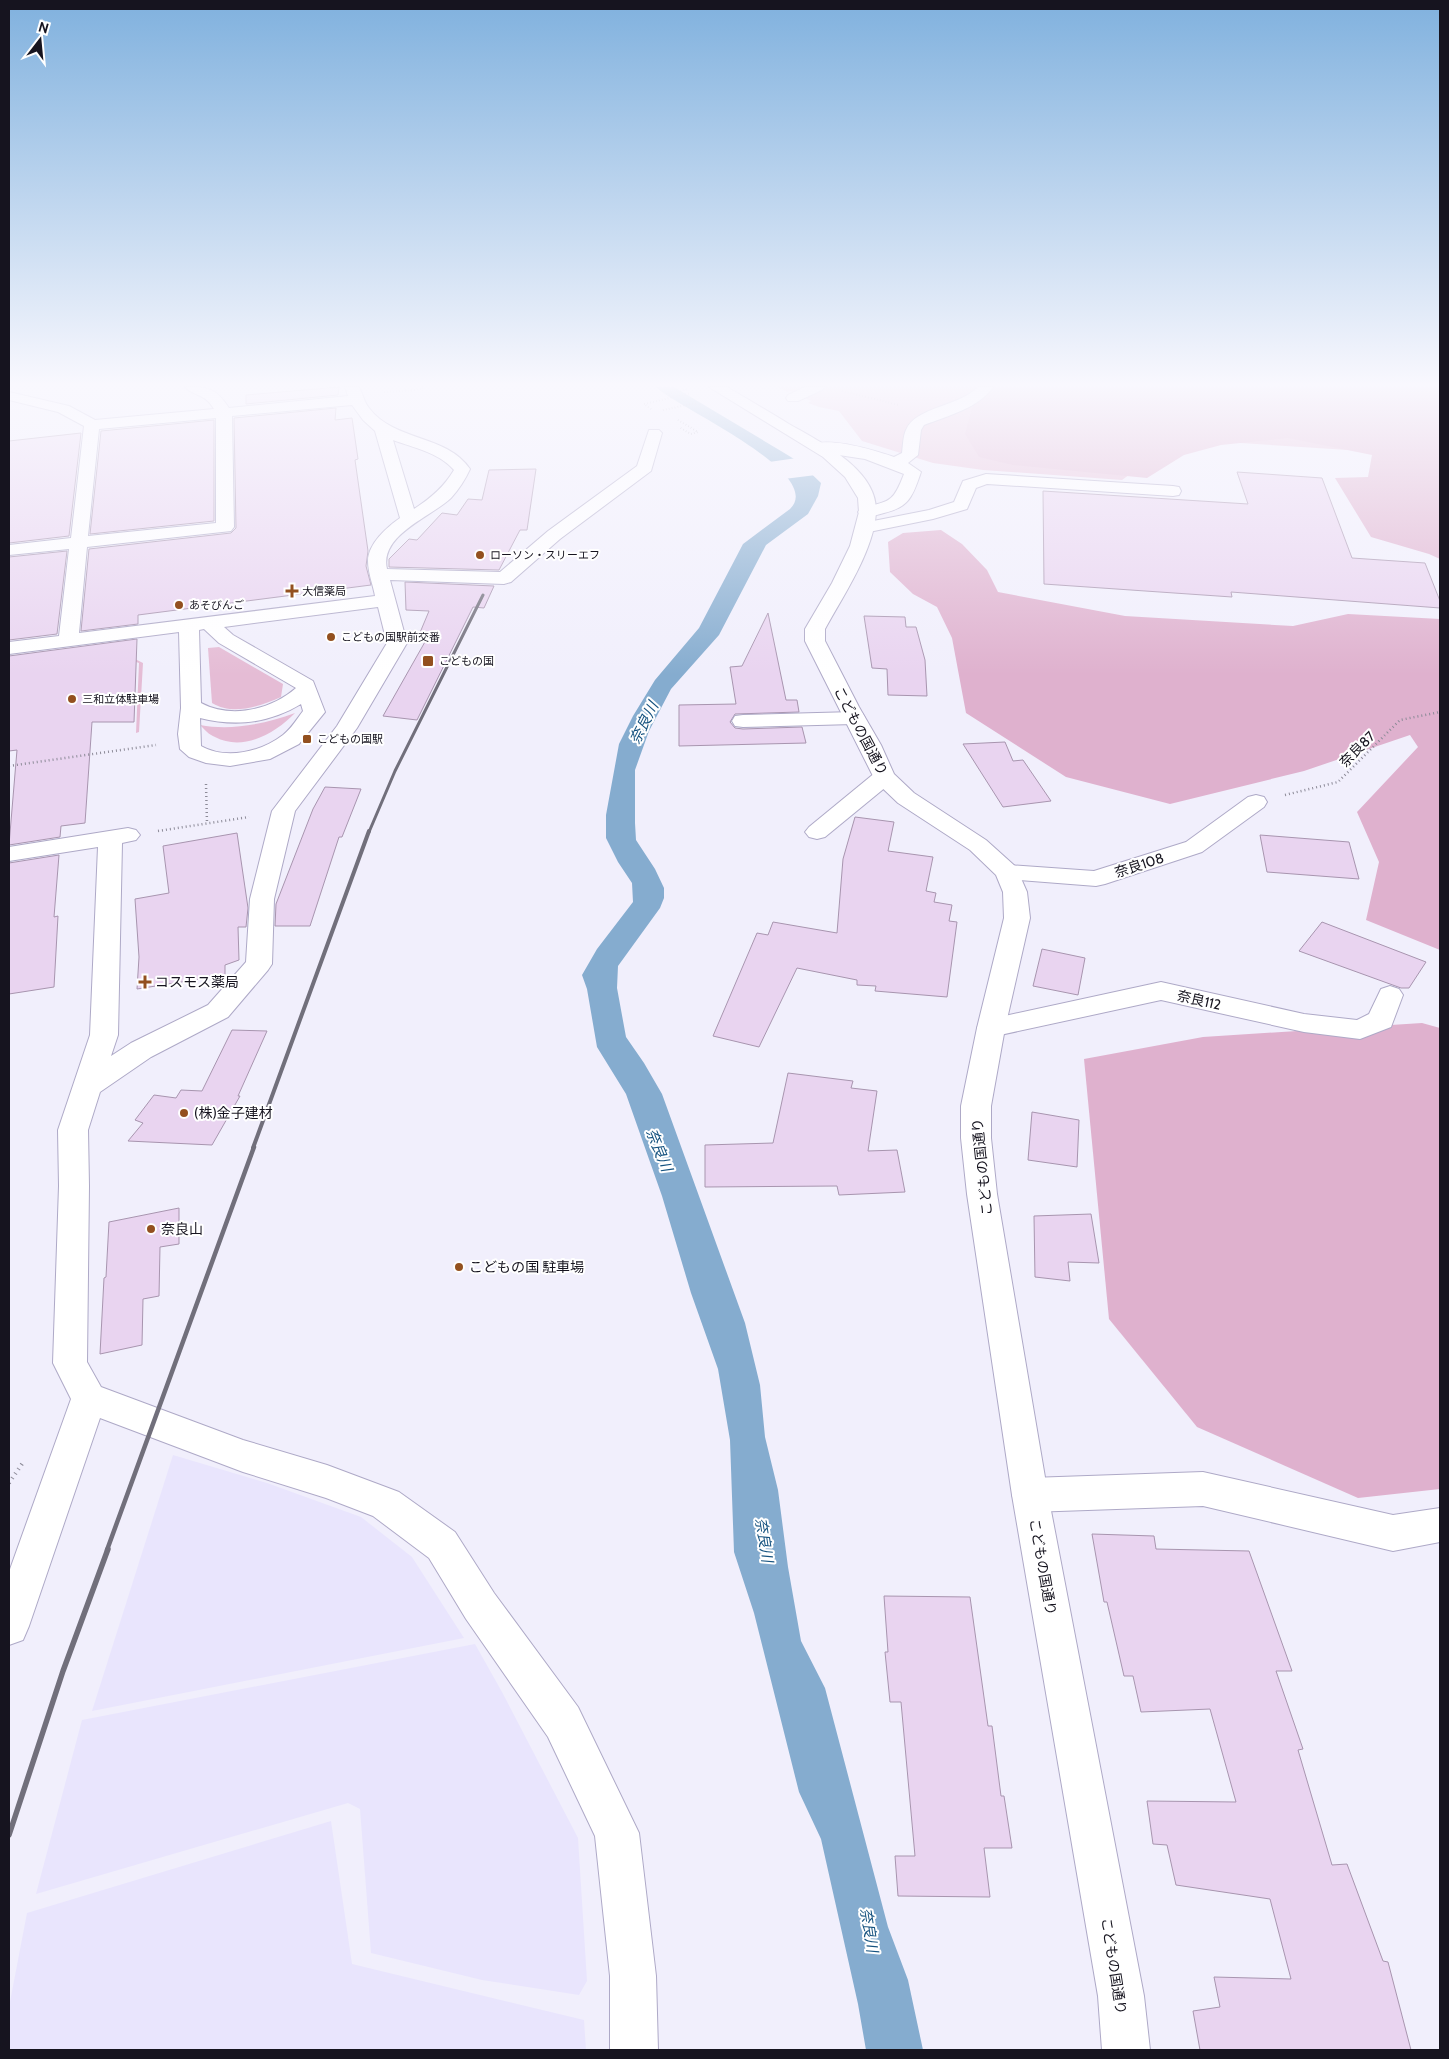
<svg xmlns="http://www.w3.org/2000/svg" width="1449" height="2059" font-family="Cabin,'Noto Sans JP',sans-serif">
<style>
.built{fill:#e9e5fd}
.green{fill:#e5bcd5}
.forest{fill:#dfb1ce}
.water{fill:#85accf}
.pier{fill:#f1effc}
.building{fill:#e9d4f0;stroke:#a895af}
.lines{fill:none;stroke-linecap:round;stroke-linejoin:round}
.minor-casing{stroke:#aea9c7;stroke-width:2}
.major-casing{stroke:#aea9c7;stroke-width:2}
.path-far2{stroke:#8d8b98;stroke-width:2;stroke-dasharray:0.5 2.5;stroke-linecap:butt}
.path-far1{stroke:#8d8b98;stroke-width:2.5;stroke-dasharray:1 3;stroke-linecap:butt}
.path{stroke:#8d8b98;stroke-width:4;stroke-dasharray:1 4.5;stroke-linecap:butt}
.minor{fill:#fff;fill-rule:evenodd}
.major{fill:#fff;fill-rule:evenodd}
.rail-far3{stroke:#716f7b;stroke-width:3}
.rail-far2{stroke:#716f7b;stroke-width:4}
.rail-far1{stroke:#716f7b;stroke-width:4.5}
.rail{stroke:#716f7b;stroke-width:5.5}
.poi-dot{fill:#93501f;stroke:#fff;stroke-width:2}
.labels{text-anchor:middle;stroke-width:4;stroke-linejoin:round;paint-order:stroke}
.far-poi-label{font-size:11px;fill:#16141f;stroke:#fff;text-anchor:start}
.street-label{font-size:14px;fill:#16141f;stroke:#fff}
.poi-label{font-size:14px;fill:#16141f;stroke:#fff;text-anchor:start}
.water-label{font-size:15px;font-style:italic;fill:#15527f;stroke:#fff}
</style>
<rect width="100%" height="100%" fill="#f1effc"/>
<g class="built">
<path d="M173,1455l94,28 94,34 51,40 52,81 -372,73z"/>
<path d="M475,1644l27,48 76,146 9,143 -8,14 -97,-15 -111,-27 -11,-144 -12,-6 -312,91 46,-174z"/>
<path d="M331,1821l21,143 232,56 2,30h-577v-43l18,-94z"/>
</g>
<g class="green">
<path d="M778,387h662l-61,65 -201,-13 -56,41 -139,-10 -50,-7 -71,-22 -23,-30 -20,-4 -11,-4 3,-2 -20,-10 -4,1z"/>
<path d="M219,647l64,37 -2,13c-20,9 -48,19 -69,6l-4,-55z"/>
<path d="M112,653l19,4 12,6 -4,69 -3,1 3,-70 -14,-5 -116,14v-6z"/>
<path d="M295,713c-19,20 -52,39 -80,24 -6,-2 -11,-8 -15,-12 31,6 65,-1 95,-12z"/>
</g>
<g class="forest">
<path d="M992,387h448v172l-11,-5 -58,-17 -36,-59 33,-1 4,-22 -84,-17 -67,7 -37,10 -37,23 -134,-13 -34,-8 -14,-23 8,-30z"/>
<path d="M941,530l21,14 25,26 11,22 127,24 168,10 55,-12 92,5v331l-74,-30 13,-58 -22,-50 61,-65 -8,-12 -106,36 -134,33 -104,-27 -100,-64 -14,-75 -15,-31 -24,-13 -23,-22 -2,-30 15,-9z"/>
<path d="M1422,1023l18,5v461l-82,9 -161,-71 -88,-108 -25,-260 119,-22z"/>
</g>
<path class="water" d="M656,387h18l107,64 18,11 22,21 -3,13 -10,18 -42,31 -47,90 -48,54 -22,42 -14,39v53l1,17 19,29 9,19v10l-4,10 -42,58 -1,22 9,49 18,26 18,31 83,229 15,62 5,52 13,53 10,77 13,74 24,47 63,239 20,53 15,70h-57l-8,-46 -37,-165 -22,-47 -45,-179 -20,-61 -4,-112 -12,-71 -27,-76 -29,-97 -36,-102 -29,-47 -10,-58 -5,-14 15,-26 36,-47 -1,-19 -14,-21 -12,-24v-23l13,-71 14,-28 22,-36 44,-52 44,-84 47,-35c37,-36 -116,-103 -134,-122z"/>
<path class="pier" d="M797,458l19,17 -32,4 -15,-17z"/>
<g class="building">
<path d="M339,387l-1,8 -92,9v-9z"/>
<path d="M336,408l-1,12 17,-2 6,41 -3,1 13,91 -2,15 5,19 -233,30v9l-57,7 8,-82 142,-16 5,-5 -2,-110z"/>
<path d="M214,420v101l-124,13 11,-103z"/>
<path d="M81,433l-12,103 -60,7v-102z"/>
<path d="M536,469l-9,61h-7l-21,40 -110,-3v-8l20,-20 8,1 25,-27 15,2 11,-16 14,1 7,-30z"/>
<path d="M1237,472l85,6 30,80 73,5 15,38v7l-209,-16 1,5 -188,-13 -1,-93 205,13z"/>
<path d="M67,551l-10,83 -48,6v-83z"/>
<path d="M405,582l89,4 -10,22 -11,-1 -56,113 -34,-4 47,-83 -11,2 10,-24 -23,-1z"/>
<path d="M768,613l18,87h11l2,12 -64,2 -5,8 5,6 8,1 59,-2 4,16 -127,3v-41l57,-1 -6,-37 12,-1z"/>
<path d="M864,616l41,1 1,10h10l9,33 2,36 -39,-1 -1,-26 -15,-1z"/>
<path d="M137,639l-3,83h-42l-7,101 -24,3 -1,11 -51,8 8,-95 -8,1v-95z"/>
<path d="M1005,742l8,19 10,-1 28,41 -48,6 -40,-63z"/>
<path d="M325,787l36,2 -19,48h-3l-29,89h-35l1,-22 37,-95z"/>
<path d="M855,817l39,5 -6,29 45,6 -7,34 10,2 -2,9 18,3 -3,16 8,1 -10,75 -72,-6 1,-5 -19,-1v-5l-60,-12 -38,79 -46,-11 44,-103 11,2 5,-13 64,11 6,-74z"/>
<path d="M237,833l11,75 -2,19h-8l1,33 -14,5v10l-88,14 2,-32 -4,-58 34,-6 -6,-47z"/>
<path d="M1260,835l89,7 10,37 -92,-7z"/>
<path d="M59,855l-5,62 4,-1 -4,71 -45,7v-131z"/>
<path d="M1322,922l104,40 -17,26h-8l-102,-37z"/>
<path d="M1042,949l43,9 -7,37 -45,-9z"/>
<path d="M232,1030l35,1 -29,65h2l-28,49 -84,-4 15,-18 -8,-3 19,-25 22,3 5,-8 21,1z"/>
<path d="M788,1073l65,8 -2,7 26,3 -9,60 29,-1 8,42 -66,3 -2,-9 -132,1v-42l68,-2z"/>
<path d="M1032,1112l47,8 -2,47 -49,-7z"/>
<path d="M179,1208v36l-19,3 -1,49 -16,3 -1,46 -42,9 4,-76 2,-1 3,-55z"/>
<path d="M1091,1214l8,49 -31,-1 2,19 -35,-4 -1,-61z"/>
<path d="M1092,1534l62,2 2,13 93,2 43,120h-16l27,78 -5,1 34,115 15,-1 36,97 5,1 23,88h-211l-7,-39 27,-4 -6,-30 77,2 -21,-80 -94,-14 -9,-40 -14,-1 -6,-43 89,1 -26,-93 -69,3 -8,-36h-9l-17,-74h-3z"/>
<path d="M884,1596l86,1 18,129h4l9,70h3l8,52h-28l6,49 -92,-1 -3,-40h20l-14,-154h-11l-5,-50h3z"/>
</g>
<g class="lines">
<defs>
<g id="minor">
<path d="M185,387c23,0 30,0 44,21l119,-12 -3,-9h14c4,7 5,15 10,21 26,34 77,26 101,61 -5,11 -11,20 -19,29 -20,19 -72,37 -64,71l113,3 48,-41 89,-65 12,-36h10l3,3 -11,38 -91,68 -49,43 -7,2 -114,-4 17,63 -50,85 -62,83 -21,88 -2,65 -4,6 -40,47 -77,40 -51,35 -12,38 1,56 -2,176 14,25 142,53 84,25 72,27 56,40 39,61 84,114 61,126 17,143 2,74h-48v-74l-15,-140 -47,-99 -82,-118 -37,-61 -56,-42 -47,-18 -83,-26 -143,-54 -71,208 -6,14 -14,5v-73l62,-173 -18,-36 6,-177 -1,-56 32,-95 8,-188 -89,14v-14l119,-19 8,2 4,5 -4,5 -14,3 -4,192 -7,21 20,-13 77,-38 38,-43 4,-63 22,-88 65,-85 50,-83 -9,-36 -154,20 9,8 80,46 12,31 -26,32 -29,15 -40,7 -24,-3 -17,-6 -9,-8 -2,-15 3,-26 -2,-76 -170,22v-12l50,-6 10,-87 -60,6v-10l62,-7 13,-112 -26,-14 -49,-12v-8l60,14 26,14 119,-11c-9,-16 -21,-13 -29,-22zM352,405l11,15 12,11 25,87c-13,9 -32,26 -32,43 0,12 5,24 7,35l-296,37 8,-86 144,-16 3,-4 -2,-111zM216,418v105l-128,13 11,-107zM393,440c21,8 45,12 61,30 -10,17 -23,28 -40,39zM204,629l15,14 77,45c-25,22 -65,31 -95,15l-2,-73zM301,704l2,7c-6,8 -12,18 -20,24 -22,17 -57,25 -82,11l-1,-28c35,9 70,5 101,-14z"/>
<path d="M805,387h19l-2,3 -24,11h-10l-2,-3 2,-3z"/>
<path d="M978,387h15c-14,21 -46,29 -69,38l-3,5 -3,25 -10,8 13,9c-8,23 -11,35 -37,41 -8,2 -15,5 -23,3l-3,-4 3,-4c29,-7 32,-5 43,-34l-39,-15 -46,-7 -6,-2 -2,-3 2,-3c22,-6 60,6 81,13l8,-4c1,-7 1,-17 4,-23 9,-23 55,-24 72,-43z"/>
<path d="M986,474l187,12 6,1 2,4 -2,4 -6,1 -186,-12 -11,4 -9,21 -34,10 -69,14 -6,-1 -3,-4 3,-4 71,-14 25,-8 9,-21z"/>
<path d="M854,712l8,1 3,5 -3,5 -8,1 -111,3 -8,-1 -3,-5 3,-5 8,-1z"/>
<path d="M884,770l8,2 3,5 -3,5 -67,55 -8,2 -8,-2 -4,-5 4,-5 67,-55z"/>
<path d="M1256,795l8,2 3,5 -3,5 -62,45 -97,32 -9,2 -89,-7 -9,-2 -3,-5 3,-5 9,-2 87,6 92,-29 62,-45z"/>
<path d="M1161,982l143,32 53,6 12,-6 12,-25 9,-3 9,3 4,6 -12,32 -31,12 -56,-7 -143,-32 -170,37 -10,-2 -4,-7 4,-7 10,-2z"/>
<path d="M1203,1472l190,43 47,-7v34l-47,9 -190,-45 -173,6 -13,-5 -5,-12 5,-12 13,-5z"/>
</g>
<path id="major" d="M709,387h18c20,12 41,24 62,37 31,18 88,45 87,87 -1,38 -33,85 -51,118v12l34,66 22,38 13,29 20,19 72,47 30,27 11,25 3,26 -25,110 -14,78v32l6,56 51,301 96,501 6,54h-48l-4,-54 -86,-501 -45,-301 -6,-56v-32l16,-78 27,-110 -1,-26 -7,-17 -26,-25 -72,-47 -22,-21 -71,-141v-12l27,-46 18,-37 9,-34 -1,-14 -13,-21 -22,-20z"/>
</defs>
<use href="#minor" class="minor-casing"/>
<use href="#major" class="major-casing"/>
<g class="path-far2">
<path d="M842,391l57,14"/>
<path d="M384,392l31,-2 11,-3"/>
<path d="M672,397l-6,-3 22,-5"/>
<path d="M651,409l-7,-5 47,-11"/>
<path d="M663,410l33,-7"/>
<path d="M678,420l20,12 -7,2 -12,-7"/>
</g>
<g class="path-far1">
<path d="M9,766l147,-21"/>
<path d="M206,784l1,39"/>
<path d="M1285,795l53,-13 62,-62 40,-8"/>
<path d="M158,831l91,-14"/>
</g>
<path class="path" d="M9,1483l15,-22"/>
<use href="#minor" class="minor"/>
<use href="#major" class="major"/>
<path class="rail-far3" d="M369,832l26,-61 88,-176"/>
<path class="rail-far2" d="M253,1148l116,-317"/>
<path class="rail-far1" d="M107,1550l147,-403"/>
<path class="rail" d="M9,1835l54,-164 45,-122"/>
</g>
<linearGradient id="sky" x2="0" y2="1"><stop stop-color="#80b1de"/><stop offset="0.57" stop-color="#f9f8fe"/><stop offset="1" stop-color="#f9f8fe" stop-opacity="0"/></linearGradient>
<rect width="1449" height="675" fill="url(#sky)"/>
<g class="poi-dot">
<circle cx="480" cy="555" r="5"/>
<path d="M289.5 583.5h5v5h5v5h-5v5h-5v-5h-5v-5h5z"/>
<circle cx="179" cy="605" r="5"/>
<circle cx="331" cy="637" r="5"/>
<rect x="422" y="655" width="12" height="12" rx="2.5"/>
<circle cx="72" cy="699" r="5"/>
<rect x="302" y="734" width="10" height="10" rx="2.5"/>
<path d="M142.5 974.5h5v5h5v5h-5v5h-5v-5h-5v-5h5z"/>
<circle cx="184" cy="1113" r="5"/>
<circle cx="151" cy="1229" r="5"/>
<circle cx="459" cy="1267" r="5"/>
</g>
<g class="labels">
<g class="far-poi-label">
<text x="490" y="559">ローソン・スリーエフ</text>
<text x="302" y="595">大信薬局</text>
<text x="189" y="609">あそびんご</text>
<text x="341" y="641">こどもの国駅前交番</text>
<text x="439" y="665">こどもの国</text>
<text x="82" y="703">三和立体駐車場</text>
<text x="317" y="743">こどもの国駅</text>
</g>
<g class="street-label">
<text transform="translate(861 731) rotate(62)" y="5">こどもの国通り</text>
<text transform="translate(1357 749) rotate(-45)" y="5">奈良87</text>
<text transform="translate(1139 865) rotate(-18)" y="5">奈良108</text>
<text transform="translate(1199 1000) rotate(13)" y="5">奈良112</text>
<text transform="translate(982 1167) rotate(-96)" y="5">こどもの国通り</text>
<text transform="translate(1043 1567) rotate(80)" y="5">こどもの国通り</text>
<text transform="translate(1114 1966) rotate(81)" y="5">こどもの国通り</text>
</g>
<g class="poi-label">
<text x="155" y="987">コスモス薬局</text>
<text x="194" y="1118">(株)金子建材</text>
<text x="161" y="1234">奈良山</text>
<text x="469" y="1272">こどもの国 駐車場</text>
</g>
<g class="water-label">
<text transform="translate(644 723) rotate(-63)" y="5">奈良川</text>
<text transform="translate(659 1150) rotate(68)" y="5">奈良川</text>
<text transform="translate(764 1540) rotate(81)" y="5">奈良川</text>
<text transform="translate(869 1930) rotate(81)" y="5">奈良川</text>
</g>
</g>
<rect width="1449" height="2059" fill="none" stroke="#16141f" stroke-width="20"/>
<g transform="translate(40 40) rotate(16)" stroke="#ffffff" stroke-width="4" paint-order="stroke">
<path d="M0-4L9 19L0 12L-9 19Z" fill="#16141f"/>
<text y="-8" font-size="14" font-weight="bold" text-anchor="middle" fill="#16141f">N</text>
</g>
</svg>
